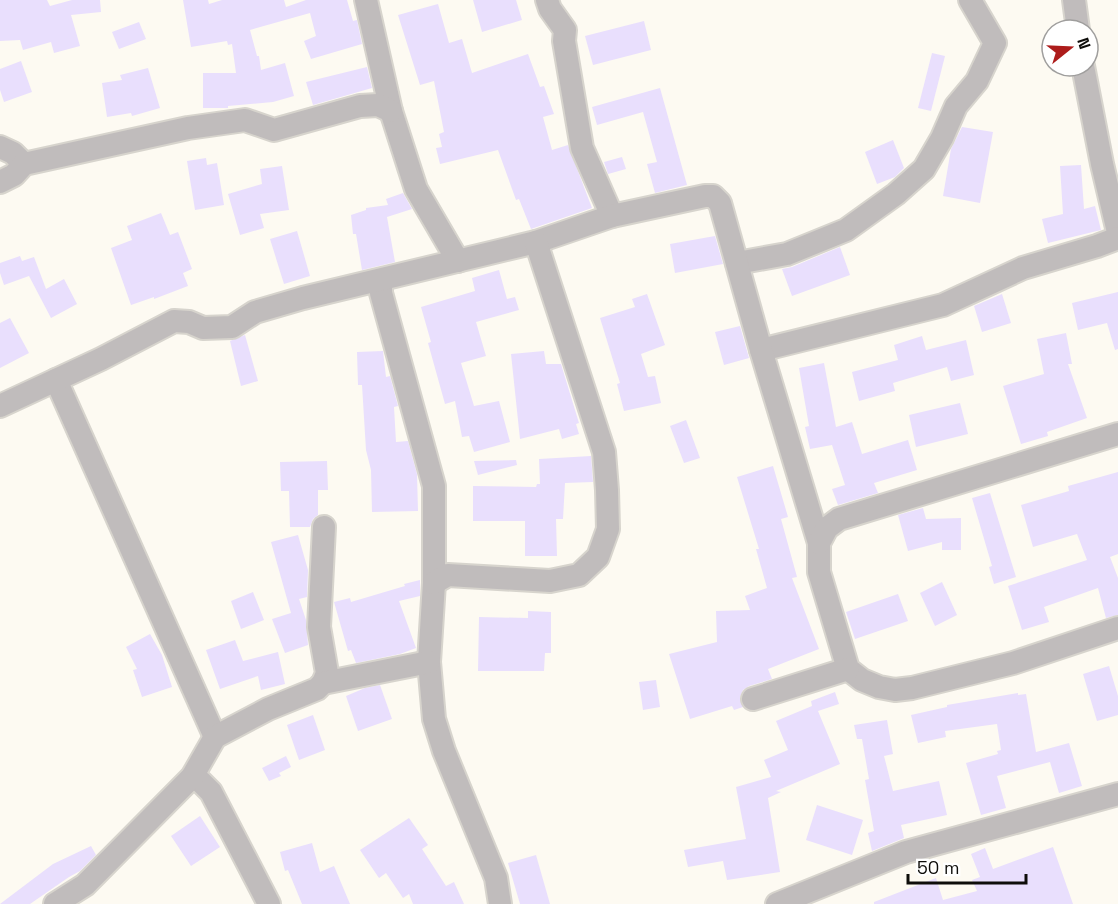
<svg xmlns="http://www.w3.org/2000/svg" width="1118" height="904" font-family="'Space Grotesk',sans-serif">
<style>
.building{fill:#e9dffd}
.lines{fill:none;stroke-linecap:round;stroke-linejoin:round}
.minor-casing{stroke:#d7d4cd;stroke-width:26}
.minor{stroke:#c0bcbc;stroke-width:22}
</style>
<rect width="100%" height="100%" fill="#fdfaf2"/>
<g class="building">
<path d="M0,0h47l3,6 22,-6h28l1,12 -30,3 9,31 -26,7 -3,-11 -28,8 -3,-10 -20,1z"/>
<path d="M183,0h25l1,4 13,-4h62l2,7 20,-7h41l6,21 4,-1 5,24 -51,15 -7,-18 12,-5 -6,-23 -60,17 7,26h2l2,14 24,-7 9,33 -21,6 -45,4v2h-25v-35h33l-4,-29 -4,1 -1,-4 -36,6z"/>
<path d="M473,0h43l6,20 -40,12z"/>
<path d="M438,4l11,39 13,-4 10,34 56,-19 12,33 4,-1 10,28 -11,3 9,33 16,-5 24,63 -61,21 -12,-30 -3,1 -18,-50 -58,14 -4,-16 6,-1 -3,-13 5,-2 -10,-51 -14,4 -22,-70z"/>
<path d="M644,21l7,29 -58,15 -8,-29z"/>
<path d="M139,22l7,17 -27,10 -7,-17z"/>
<path d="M932,53l13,3 -14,55 -13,-3z"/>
<path d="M21,61l11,31 -28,10 -4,-12v-21z"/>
<path d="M367,67l5,21 -59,17 -7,-23z"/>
<path d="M148,68l12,40 -28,8 -1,-3 -24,4 -5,-34 20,-3 -2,-5z"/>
<path d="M660,88l27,97 -32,8 -8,-29 10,-2 -14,-50 -46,13 -5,-18z"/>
<path d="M962,127l31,5 -13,71 -37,-7 8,-47z"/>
<path d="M893,140l11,28 -9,9 -18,7 -12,-32z"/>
<path d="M622,157l4,12 -18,5 -4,-12z"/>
<path d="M206,158l1,7 10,-2 7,42 -29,5 -8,-49z"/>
<path d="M1081,165l3,44 11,-3 6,24 -53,13 -6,-24 21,-5 -3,-48z"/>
<path d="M282,166l7,44 -29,4 4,14 -24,7 -12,-41 34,-10 -2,-15z"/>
<path d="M403,193l9,16 -25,8 8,45 -33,8 -6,-36h-3l-2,-19 15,-5v-2l22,-3 -2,-6z"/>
<path d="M161,213l9,22 8,-3 14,37 -9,4 5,13 -34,13v-2l-23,8 -20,-57 21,-8 -5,-14z"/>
<path d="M297,231l13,45 -26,8 -14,-45z"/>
<path d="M715,236l8,28 -48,9 -5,-29z"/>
<path d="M840,247l10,28 -58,21 -10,-27 10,-2z"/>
<path d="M20,256l2,5 12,-4 12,32 18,-10 13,25 -26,14 -22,-42 -25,9 -4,-12v-10z"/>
<path d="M499,270l8,29 8,-2 4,13 -43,12 10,34 -25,7 13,43 25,-5 11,41 -36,10 -5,-16 -7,1 -7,-36 -10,3 -17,-61 3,-1 -10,-35 54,-16 -3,-13z"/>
<path d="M1118,292v57l-3,1 -8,-27 -29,7 -6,-27z"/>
<path d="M647,294l18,51 -24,9 7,23 7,-1 6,27 -37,8 -7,-27 3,-1 -20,-65 35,-11 -3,-8z"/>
<path d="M1002,294l9,29 -29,9 -8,-26z"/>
<path d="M10,318l19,35 -29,15v-45z"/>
<path d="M740,326l9,32 -25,7 -9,-33z"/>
<path d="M1066,333l6,31h-4l19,54 -40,14 1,4 -27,8 -18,-58 41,-12 -7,-35z"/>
<path d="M245,335l13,46 -17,5 -11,-45z"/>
<path d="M922,336l4,14 40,-10 8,35 -23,6 -4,-14 -54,16 2,8 -36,10 -7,-29 46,-12 -4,-15z"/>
<path d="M383,351l3,26 4,-1 8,30 -4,1 2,35 12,-1 9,33 1,37 -46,1 -1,-42 -5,-20 -4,-65h-4l-1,-33z"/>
<path d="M544,351l2,13h15l18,59 -3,1 3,10 -17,5 -3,-10 -39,10 -9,-85z"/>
<path d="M824,363l12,64 16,-5 10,32 46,-14 9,30 -43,13 4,10 -40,12 -6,-16 13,-4 -13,-40 -22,4 -5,-22 4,-1 -10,-58z"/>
<path d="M960,403l8,31 -52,13 -7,-32z"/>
<path d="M686,420l14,38 -16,5 -14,-37z"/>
<path d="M591,456l2,26 -28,1 -2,36h-7l1,37h-32v-35h-52v-35l63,1 1,-3h3l-1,-25z"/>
<path d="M516,460l1,5 -39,10 -4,-14z"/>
<path d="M327,461l1,29h-10v25l-5,4 -3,8h-20l-1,-36h-8l-1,-29z"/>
<path d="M773,466l15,51 -7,2 16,58 -5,1 27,71 -51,20 4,10 -23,7 -6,4 -3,7 3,10 -9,3 -2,-4 -42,13 -21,-65 48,-12 -1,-31 34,-1 -5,-14 22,-8 -11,-39h3l-22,-72z"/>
<path d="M1118,472v82l-8,3 8,21v37l-12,3 -8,-30 -54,19 5,15 -27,8 -14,-44 79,-26 -10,-26 -44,13 -12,-42 48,-14 -1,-5z"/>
<path d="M990,493l26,84 -22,7 -5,-17 3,-1 -20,-68z"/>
<path d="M923,508l3,11 35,-1v32h-19v-8l-34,9 -10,-36z"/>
<path d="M298,535l10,35 -1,27 -8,2 7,21 2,25 -23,8 -13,-34 19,-6 -20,-71z"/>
<path d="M420,580v16l-21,5 17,47 -16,6 -44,9 -5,-13 -3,1 -14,-49 16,-4 1,4 54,-16 -1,-2z"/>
<path d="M942,582l15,33 -22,11 -15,-33z"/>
<path d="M253,592l11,28 -23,9 -10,-28z"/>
<path d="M898,594l10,27 -53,18 -9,-27z"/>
<path d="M528,611l23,1v41h-6l-1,18h-66l1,-54 49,1z"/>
<path d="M150,634l12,21 10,32 -30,10 -9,-27 4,-1 -11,-22z"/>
<path d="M235,640l8,21 35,-9 7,32 -24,6 -3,-14 -38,13 -14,-39z"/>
<path d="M1109,666l9,30v19l-21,6 -14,-47z"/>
<path d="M656,680l4,27 -17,3 -4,-28z"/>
<path d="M380,685l12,34 -34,12 -12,-35 19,-8z"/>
<path d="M835,692l4,12 -21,7 22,53 -64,27 5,1 -13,6 12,74 -53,8 -4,-19 -35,6 -4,-17 62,-11 -10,-52 35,-10 -7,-17 24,-10 -12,-29 36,-15 -1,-5z"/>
<path d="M1018,693v2l8,-1 10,58 33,-9 13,43 -23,7 -9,-31 -53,14 9,32 -25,7 -15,-52 32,-9 -1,-3 4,-1 -4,-26 -52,7 1,6 -28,6 -7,-28 36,-8v-2z"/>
<path d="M313,715l12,35 -26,10 -12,-35z"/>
<path d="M887,720l6,34 -9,2 9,35 46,-10 8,34 -46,10 3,13 -32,13 -4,-18 6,-2 -9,-51 4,-1 -7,-40h-5l-3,-14z"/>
<path d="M286,756l5,11 -12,6 2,3 -12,5 -7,-13z"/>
<path d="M817,805l46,15 -11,35 -46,-15z"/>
<path d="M200,816l20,31 -29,19 -20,-30z"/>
<path d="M409,818l19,27 -6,4 24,37 8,-4 10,22h-51l-4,-10 -6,4 -17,-25 -7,5 -19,-28z"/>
<path d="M312,843l8,29 14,-6 16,38h-48l-14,-34 -3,1 -5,-19z"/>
<path d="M91,846l5,9 -16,16 -11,6 -39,27h-30l53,-40z"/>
<path d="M1053,847l20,57h-199v-2l62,-24 7,22 34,-9 -5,-11 8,-3 -9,-23 14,-6 8,21z"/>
<path d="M536,855l14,49h-30l-12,-41z"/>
</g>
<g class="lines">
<defs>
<g id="minor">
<path d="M366,0l25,111 25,78 42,72"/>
<path d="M547,0l3,9 15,21 -1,11 18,107 30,68"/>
<path d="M1074,0l4,30"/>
<path d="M1083,66l19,98 16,68"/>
<path d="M0,147l13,6 11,11"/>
<path d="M0,182l14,-7 10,-11 164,-36 57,-8 29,10 86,-24 18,-1 13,6"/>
<path d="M737,263l50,-9 59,-24 50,-36 28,-25 18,-31 14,-32 21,-25 18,-38 -25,-43"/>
<path d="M381,280v13l53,193v97l-5,79 5,57 10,32 52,127 4,26"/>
<path d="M761,350l182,-45 80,-37 74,-22 21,-8"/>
<path d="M56,380l159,357"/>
<path d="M0,406l101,-47 73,-38 15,1 14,6 29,-1 23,-15 48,-14 233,-56 76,-26 93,-20h8l7,7 41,147 58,193v29l29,97 14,11 17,7 16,3 17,-2 101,-25 105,-35"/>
<path d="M819,543l8,-15 12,-9 279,-85"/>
<path d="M434,583l14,-8 102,6 29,-6 19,-18 10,-28 -1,-39 -3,-38 -68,-210"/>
<path d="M323,683l4,-10 -8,-46 5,-100"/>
<path d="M753,699l95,-30"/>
<path d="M192,777l9,5 10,10 58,112"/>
<path d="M55,904l30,-19 107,-108 23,-40 53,-28 49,-20 6,-6 106,-21"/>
<path d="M777,904l129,-52 212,-58"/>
</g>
</defs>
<use href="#minor" class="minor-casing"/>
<use href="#minor" class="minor"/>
</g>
<g transform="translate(1070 48) rotate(72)"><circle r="28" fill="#ffffff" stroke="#9f9e9d" stroke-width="1.5"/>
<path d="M0-4.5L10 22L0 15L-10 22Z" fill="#ad1c1b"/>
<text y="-9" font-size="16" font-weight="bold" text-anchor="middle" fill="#0e0d0a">N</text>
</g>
<path d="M908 874v9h118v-9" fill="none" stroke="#0e0d0a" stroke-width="3"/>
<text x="917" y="874" font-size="18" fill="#0e0d0a" stroke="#ffffff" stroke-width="4.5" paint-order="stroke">50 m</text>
</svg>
